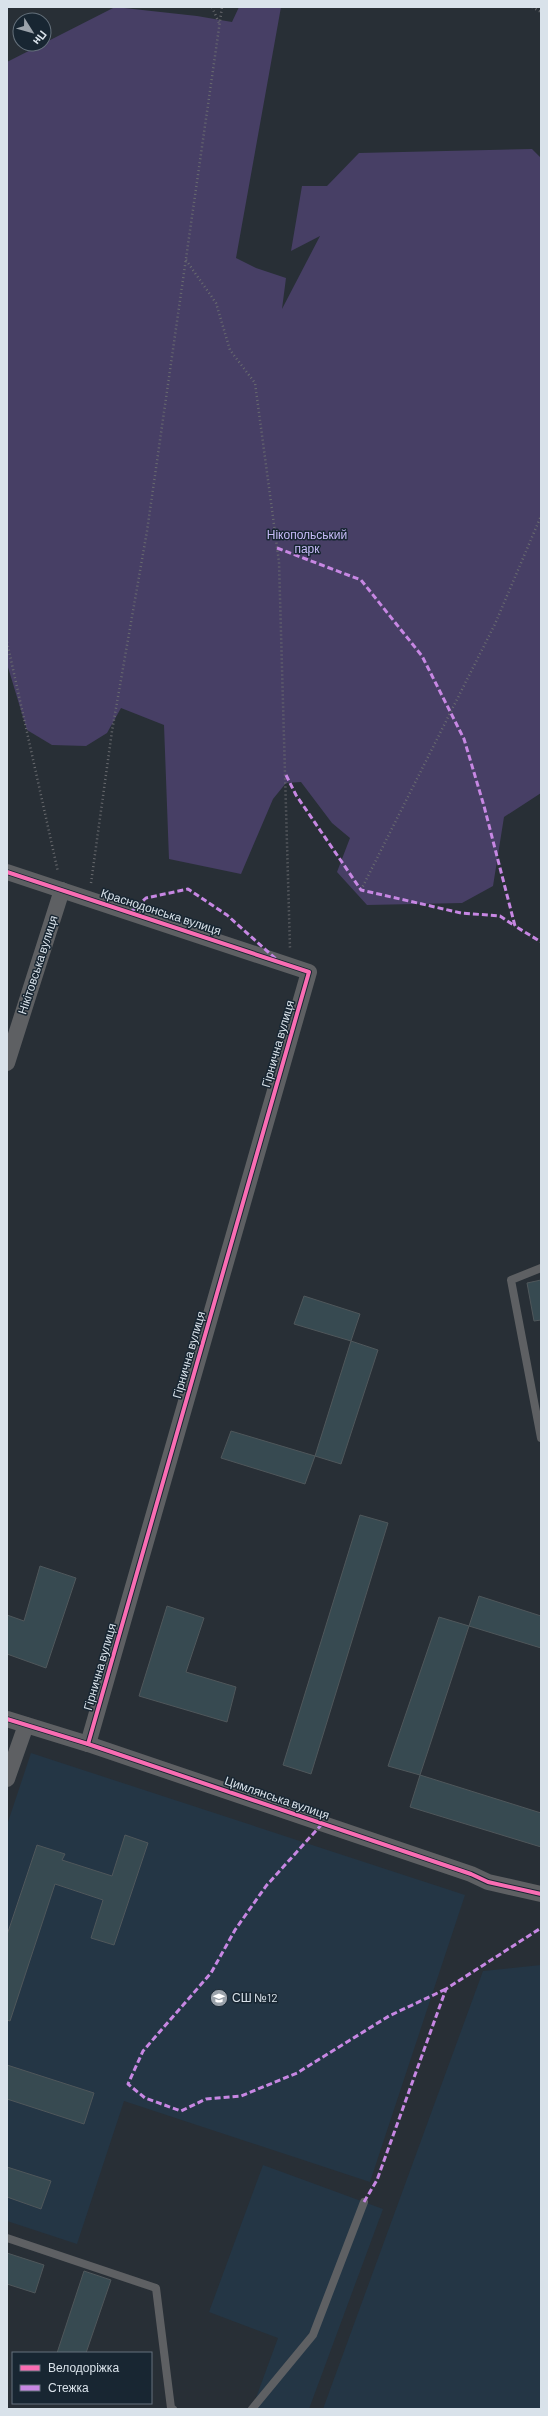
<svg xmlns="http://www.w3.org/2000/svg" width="548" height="2416" font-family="Barlow,sans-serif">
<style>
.built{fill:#243645}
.green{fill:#473f65}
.building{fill:#374a51;stroke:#4f575b}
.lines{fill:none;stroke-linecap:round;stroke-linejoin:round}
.path{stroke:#696b6f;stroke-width:2.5;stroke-dasharray:1 3;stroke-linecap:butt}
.service{stroke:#5e6063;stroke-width:8}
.minor{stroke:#5e6063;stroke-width:16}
.quiet{stroke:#c787e3;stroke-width:3;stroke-dasharray:6 3;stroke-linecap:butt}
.cycleway-casing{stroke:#182632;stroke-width:6}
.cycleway{stroke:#f96db3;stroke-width:4}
.labels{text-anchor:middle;stroke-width:3;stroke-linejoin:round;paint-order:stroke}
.park-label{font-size:12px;fill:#c7bbf8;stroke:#182632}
.street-label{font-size:12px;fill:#d9e2ea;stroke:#182632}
.poi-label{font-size:12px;fill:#d9e2ea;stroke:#182632;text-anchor:start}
</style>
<rect width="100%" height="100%" fill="#282f36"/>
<g class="built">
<path d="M31,1753l434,142 -95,287 -246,-81 -47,143 -70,-23v-396z"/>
<path d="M541,1965v444h-218l160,-438z"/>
<path d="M263,2165l120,44 -74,200h-49l-7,-3 25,-68 -69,-26z"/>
</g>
<path class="green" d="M115,7l82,9 35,6 7,-15h42l-45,251 20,10 30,10 -4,31 38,-73 -29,15 11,-65h25l32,-33 173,-4 9,9v635l-37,24 -11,69 -31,17 -95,2 -30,-33 13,-34 -18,-15 -31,-41 -15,1 -13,16 -32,75 -72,-15 -5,-134 -43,-17 -14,25 -21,13 -34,-1 -25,-15 -20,-66v-602z"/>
<g class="building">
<path d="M541,1280v40l-7,1 -7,-38z"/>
<path d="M304,1296l56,18 -9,27 -57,-17z"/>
<path d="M351,1341l27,9 -37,114 -26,-8z"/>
<path d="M231,1431l84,25 -10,28 -84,-26z"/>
<path d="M360,1515l28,8 -77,251 -28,-9z"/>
<path d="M40,1566l36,12 -30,90 -39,-14v-39l17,6z"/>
<path d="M479,1596l62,20v32l-72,-22z"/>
<path d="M167,1606l37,12 -18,54 50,15 -9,35 -88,-26z"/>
<path d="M439,1617l30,9 -49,149 -32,-9z"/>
<path d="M420,1775l121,38v34l-131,-40z"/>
<path d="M125,1835l23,8 -34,102 -23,-7 12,-38 -48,-16 -45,137 -3,-1v-85l30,-90 28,9 -3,6 50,16z"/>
<path d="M7,2065l87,28 -10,31 -77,-25z"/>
<path d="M7,2167l44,14 -10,28 -34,-12z"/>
<path d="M7,2253l37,12 -9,28 -28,-9z"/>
<path d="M84,2271l27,9 -25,73h-29z"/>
</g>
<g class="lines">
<g class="path">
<path d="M212,7l7,16"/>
<path d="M532,7l9,5"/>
<path d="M186,260l30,43 14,47 25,33 24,179 11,387"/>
<path d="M7,642l51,230"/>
<path d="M91,883l21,-152 35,-200 75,-524"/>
<path d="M361,890l134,-266 46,-108"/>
</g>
<g class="service">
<path d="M541,1268l-30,12 30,158"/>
<path d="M7,2238l149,50 15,120 2,1"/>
<path d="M252,2409l61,-74 51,-133"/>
</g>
<g class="minor">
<path d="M7,872l302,100 -221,772"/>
<path d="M7,1063l55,-173"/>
<path d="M7,1719l81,25 383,130 17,8 53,12"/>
<path d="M7,1779l19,-54"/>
</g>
<g class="quiet">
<path d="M277,548l84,32 61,76 42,83 20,67 31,120 26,16"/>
<path d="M286,775l10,20 65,95 100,23 39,3 15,10"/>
<path d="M130,913l16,-15 42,-9 39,26 49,44"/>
<path d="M322,1824l-56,62 -31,44 -24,43 -68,78 -15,33 17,14 36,13 25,-12 35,-3 56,-23 92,-57 57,-27"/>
<path d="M364,2202l13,-22 69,-191 95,-61"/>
</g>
<defs>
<g id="cycleway">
<path d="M7,872l302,100 -221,772"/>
<path d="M7,1719l81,25 383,130 17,8 53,12"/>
</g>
</defs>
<use href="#cycleway" class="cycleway-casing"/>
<use href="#cycleway" class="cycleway"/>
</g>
<defs>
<symbol id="school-disc" viewBox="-11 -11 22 22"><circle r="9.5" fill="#9ba3ab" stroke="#182632"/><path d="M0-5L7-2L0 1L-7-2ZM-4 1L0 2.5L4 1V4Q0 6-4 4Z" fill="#fff"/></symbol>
</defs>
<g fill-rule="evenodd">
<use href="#school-disc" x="209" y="1988" width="20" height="20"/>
</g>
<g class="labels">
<g class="park-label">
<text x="307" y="539">Нікопольський<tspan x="307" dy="14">парк</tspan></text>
</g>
<g class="street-label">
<text transform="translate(161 912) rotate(18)" y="4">Краснодонська вулиця</text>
<text transform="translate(38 965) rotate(-72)" y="4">Нікітовська вулиця</text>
<text transform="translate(278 1044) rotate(-74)" y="4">Гірнична вулиця</text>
<text transform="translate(189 1355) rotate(-74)" y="4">Гірнична вулиця</text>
<text transform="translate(100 1667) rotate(-74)" y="4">Гірнична вулиця</text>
<text transform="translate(277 1798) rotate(19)" y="4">Цимлянська вулиця</text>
</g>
<g class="poi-label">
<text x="232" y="2002">СШ №12</text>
</g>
</g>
<rect width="548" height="2416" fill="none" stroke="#d9e2ea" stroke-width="16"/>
<rect x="12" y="2352" width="140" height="52" fill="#182632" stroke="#65717c"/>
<rect x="20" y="2365" width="20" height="6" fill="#f96db3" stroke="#65717c"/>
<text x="48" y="2372" font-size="12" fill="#d9e2ea">Велодоріжка</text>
<rect x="20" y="2385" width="20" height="6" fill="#c787e3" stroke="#65717c"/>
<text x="48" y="2392" font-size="12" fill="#d9e2ea">Стежка</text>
<g transform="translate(32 32) rotate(127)"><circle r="19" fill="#182632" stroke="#65717c"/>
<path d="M0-3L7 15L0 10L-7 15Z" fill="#9ba3ab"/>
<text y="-6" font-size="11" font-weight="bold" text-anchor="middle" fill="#d9e2ea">Пн</text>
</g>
</svg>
